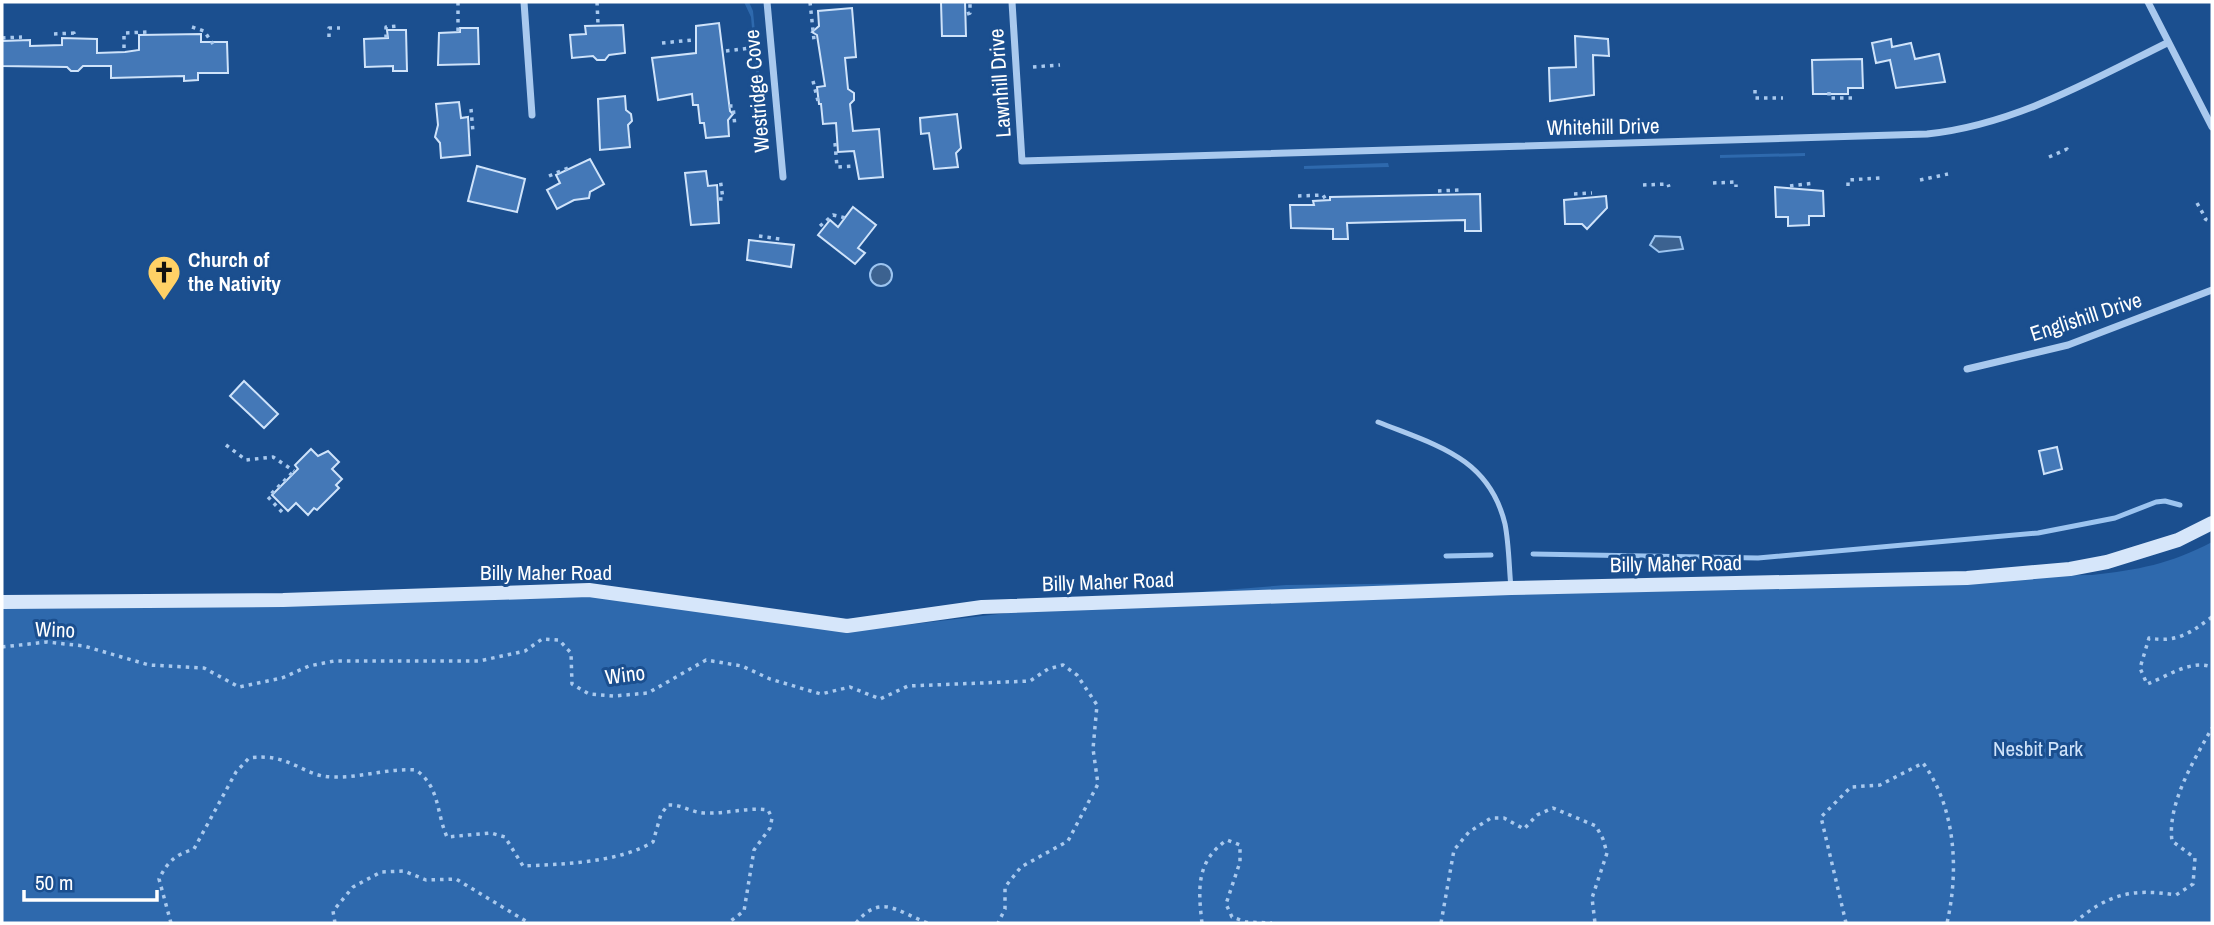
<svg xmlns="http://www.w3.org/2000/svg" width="2214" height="925" font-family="'Archivo Narrow',sans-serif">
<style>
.green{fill:#2e69ad}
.water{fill:#3c6290;stroke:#9cc4f0;stroke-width:2}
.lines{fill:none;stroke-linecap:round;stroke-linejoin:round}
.stream{stroke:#9cc4f0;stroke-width:5}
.building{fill:#4478b7;stroke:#cfe3fa;stroke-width:2}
.path{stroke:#a9c9ee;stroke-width:3.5;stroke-dasharray:3.5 5;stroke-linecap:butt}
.lane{stroke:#a9c9ee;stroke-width:5}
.street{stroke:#a9c9ee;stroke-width:7}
.secondary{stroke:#d6e6fa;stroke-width:14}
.labels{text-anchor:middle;stroke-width:6;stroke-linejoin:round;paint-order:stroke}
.street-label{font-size:21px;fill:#fff;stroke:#1b4f8f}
.poi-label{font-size:21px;font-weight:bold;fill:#fff;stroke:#1b4f8f;text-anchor:start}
.park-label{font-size:21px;fill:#cfe3fa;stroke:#1b4f8f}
</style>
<rect width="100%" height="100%" fill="#1b4f8f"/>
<g class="green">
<path d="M744,2h5l4,9 10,106h-3l-9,-100z"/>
<path d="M1805,153v3l-85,2v-3z"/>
<path d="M1388,163l1,4 -85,2v-3z"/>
<path d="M2212,542v381h-2210v-323l611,-7 267,35 282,-33 124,-10 806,-10c46,-5 78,-11 120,-33z"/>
</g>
<g class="water">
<path d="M1655,236l25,1 3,12 -24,3 -9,-7z"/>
<circle cx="881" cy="275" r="11"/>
</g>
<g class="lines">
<g class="stream">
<path d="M1533,554l225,4 280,-25 77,-15 41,-16 9,-1 15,4"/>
<path d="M1446,556l45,-1"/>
</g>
</g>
<g class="building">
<path d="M941,2h24l1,34h-24z"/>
<path d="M852,8l4,49 -11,1 3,31 6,4v7l-4,4 3,27 26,-2 4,48 -24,2 -5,-28 -16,1 -2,-29 -13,1 -2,-20h-2l-2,-17 8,-1 -8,-51 -5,-3 7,-6 -1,-15z"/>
<path d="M719,23l11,88 3,3 -5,6 1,16 -23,2 -2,-15h-4l-2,-18h-5l-1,-11 -34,6 -6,-42 44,-5v-27z"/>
<path d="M623,25l2,28 -16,2 -4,5h-8l-4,-4 -21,2 -2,-23 16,-1 -1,-8z"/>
<path d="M460,28h18l1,36 -41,1 1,-32 21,-1z"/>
<path d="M387,30h19l1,41h-14v-5l-28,1 -1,-28 24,-1z"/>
<path d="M201,34v8h26l1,31h-30v7l-14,1v-5l-73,2v-12h-28l-5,5h-7l-4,-4 -65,-1v-25l28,-1v6l32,-1v-7l35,1v14l28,-1 14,-2v-15z"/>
<path d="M1575,36l33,3 1,17 -16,-1 1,40 -44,6 -1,-33 27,-1z"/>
<path d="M1891,39l1,8 19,-4 4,16 24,-5 6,28 -49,6 -6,-28 -14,3 -4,-20z"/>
<path d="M1862,59l1,29h-15v6h-35l-1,-34z"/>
<path d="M625,96l1,14 5,4 1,7 -4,4 2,22 -30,3 -2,-51z"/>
<path d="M459,102l2,16 7,-1 2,38 -29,3 -1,-15 -5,-6 3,-12 -2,-21z"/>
<path d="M957,114l4,34 -5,5 2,14 -24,2 -5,-36 -8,1 -1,-16z"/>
<path d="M590,159l14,25 -14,8 -1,6 -15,2 -17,9 -10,-19 13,-7 -4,-8z"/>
<path d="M477,166l48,13 -8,33 -49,-11z"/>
<path d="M706,171l2,15 9,-1 2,38 -28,2 -6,-52z"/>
<path d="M1775,187l48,4 1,25h-15v9l-21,1v-9h-12z"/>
<path d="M1480,194l1,37h-16v-11l-118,3 1,16h-15v-10l-42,-1 -1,-23h24l-1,-4 17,-1v-3z"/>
<path d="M1606,196l1,12 -20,21 -5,-5h-17l-1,-24z"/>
<path d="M853,207l23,18 -18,23 7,5 -10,11 -37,-29 12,-15 8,7z"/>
<path d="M749,240l45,5 -3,22 -44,-7z"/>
<path d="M244,381l34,33 -14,14 -34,-32z"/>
<path d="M2057,447l5,22 -18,5 -5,-23z"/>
<path d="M311,449l7,7 10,-5 11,11 -7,7 10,10 -6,6 3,3 -22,22 -3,-2 -6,7 -12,-12 -8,8 -16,-16 26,-26 -3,-4z"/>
</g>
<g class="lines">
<g class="path">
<path d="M458,2v32"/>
<path d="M597,2l1,22"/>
<path d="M810,2l4,38h3"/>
<path d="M967,14l3,-1v-11"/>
<path d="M192,27l12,4 9,13"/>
<path d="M54,34l20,-1 -1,3"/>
<path d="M329,37v-9h11"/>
<path d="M2,38l20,-1"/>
<path d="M386,38v-11l11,-1"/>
<path d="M662,43l31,-3"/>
<path d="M124,48v-15l25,-1"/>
<path d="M726,51l25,-3"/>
<path d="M1033,67l27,-2"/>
<path d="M813,81l5,20"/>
<path d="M1755,90v8h28"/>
<path d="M1829,92v6h23"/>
<path d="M729,106h4l2,21"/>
<path d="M471,109l2,23"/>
<path d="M835,143l2,24 17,-1"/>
<path d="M2049,157l18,-8 2,4"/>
<path d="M549,176l19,-8"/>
<path d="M1920,180l28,-6"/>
<path d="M1713,183l23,-1v5"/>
<path d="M1643,185l25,-1 1,3"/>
<path d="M1790,186l25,-3"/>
<path d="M1848,186v-6l33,-2"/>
<path d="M1438,191l21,-1v4"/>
<path d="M1574,194l18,-1"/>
<path d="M1298,196l25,-1 4,7"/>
<path d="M719,199h4l-3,-21"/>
<path d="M2197,203l9,16 -2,3"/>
<path d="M820,226l13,-11 13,3"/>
<path d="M759,236l21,3 1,3"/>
<path d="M226,445l20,15 27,-3 21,14"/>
<path d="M282,512l-14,-15 26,-26"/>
<path d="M2212,617c-22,16 -35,26 -63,21l-9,30 7,16c19,-7 44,-25 65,-17"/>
<path d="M2,647l45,-5 37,4 65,19 55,3 35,19 43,-9 27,-12 25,-5h145l46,-10 17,-12 17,1 12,13 1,31 17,10 25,2 34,-3 58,-33 36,6 28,13 51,15 29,-7 30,12 28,-13 122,-5 18,-12 15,-4 14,10 20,30 -4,44 5,35 -30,57 -47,26 -16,20v22l-7,14"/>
<path d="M171,923l-12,-44c9,-18 16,-24 35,-30l42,-77 13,-14c41,-6 54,19 84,19 28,1 55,-9 83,-7 24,17 20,42 31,67l44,-4 14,4 18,29c41,-2 94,-3 130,-24l8,-28 7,-9c14,-1 23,8 38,8 21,1 41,-6 62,-3l4,8 -2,10 -16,22 -10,61 -16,12"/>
<path d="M335,923l-2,-12 20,-24 28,-15 23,-1 22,9 30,-1 73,44"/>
<path d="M856,923c25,-31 43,-10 72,0"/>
<path d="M1202,923c-4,-34 -6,-62 25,-83l13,5v17l-14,42 6,13 14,5 26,1"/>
<path d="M1441,923l13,-73 15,-18 22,-14h13l20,11 13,-14 16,-7 43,18 7,13 4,14 -15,45 3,25"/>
<path d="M1846,923l-25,-106 30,-30 29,-2 43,-22c33,45 36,108 24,160"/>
<path d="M2074,923c34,-29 58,-35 102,-28l17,-11 2,-26 -23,-17c-5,-37 22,-81 40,-113"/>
</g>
<path class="lane" d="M1378,422c57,23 111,35 127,102 4,20 4,43 6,64"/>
<g class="street">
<path d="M524,2l8,113"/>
<path d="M767,2l16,175"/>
<path d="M1012,2l10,159 905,-27c87,-9 163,-53 240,-91"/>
<path d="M2148,2l64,125"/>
<path d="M1967,369l101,-24 144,-55"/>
</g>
<path class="secondary" d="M2,602l281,-2 306,-10 258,36 135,-19 529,-19 456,-10 103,-9 37,-7 71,-22 34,-17"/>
</g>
<defs>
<symbol id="church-pin" viewBox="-11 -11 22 30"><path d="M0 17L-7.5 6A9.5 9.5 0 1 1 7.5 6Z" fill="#ffd166" stroke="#1b4f8f"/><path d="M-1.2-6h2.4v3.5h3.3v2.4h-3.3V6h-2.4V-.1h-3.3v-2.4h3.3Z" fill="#111"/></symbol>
</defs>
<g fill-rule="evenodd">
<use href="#church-pin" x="145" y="253" width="38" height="52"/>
</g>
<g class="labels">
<g class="street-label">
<text transform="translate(1000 83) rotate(-94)" y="7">Lawnhill Drive</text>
<text transform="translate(757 91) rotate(-95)" y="7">Westridge Cove</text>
<text transform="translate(1603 127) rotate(-1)" y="7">Whitehill Drive</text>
<text transform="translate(2086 317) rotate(-18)" y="7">Englishill Drive</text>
<text transform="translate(1676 564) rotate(-1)" y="7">Billy Maher Road</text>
<text x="546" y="580">Billy Maher Road</text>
<text transform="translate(1108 582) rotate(-2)" y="7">Billy Maher Road</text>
<text transform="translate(55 630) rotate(2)" y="7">Wino</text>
<text transform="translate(625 675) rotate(-7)" y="7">Wino</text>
</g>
<g class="poi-label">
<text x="188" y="267">Church of<tspan x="188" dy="24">the Nativity</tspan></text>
</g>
<g class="park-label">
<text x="2038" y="756">Nesbit Park</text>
</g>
</g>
<rect width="2214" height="925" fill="none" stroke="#ffffff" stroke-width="7"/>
<path d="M24 890v10h133v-10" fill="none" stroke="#ffffff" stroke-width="3.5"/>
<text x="35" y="890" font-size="21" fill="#ffffff" stroke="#1b4f8f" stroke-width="5" paint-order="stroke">50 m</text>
</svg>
